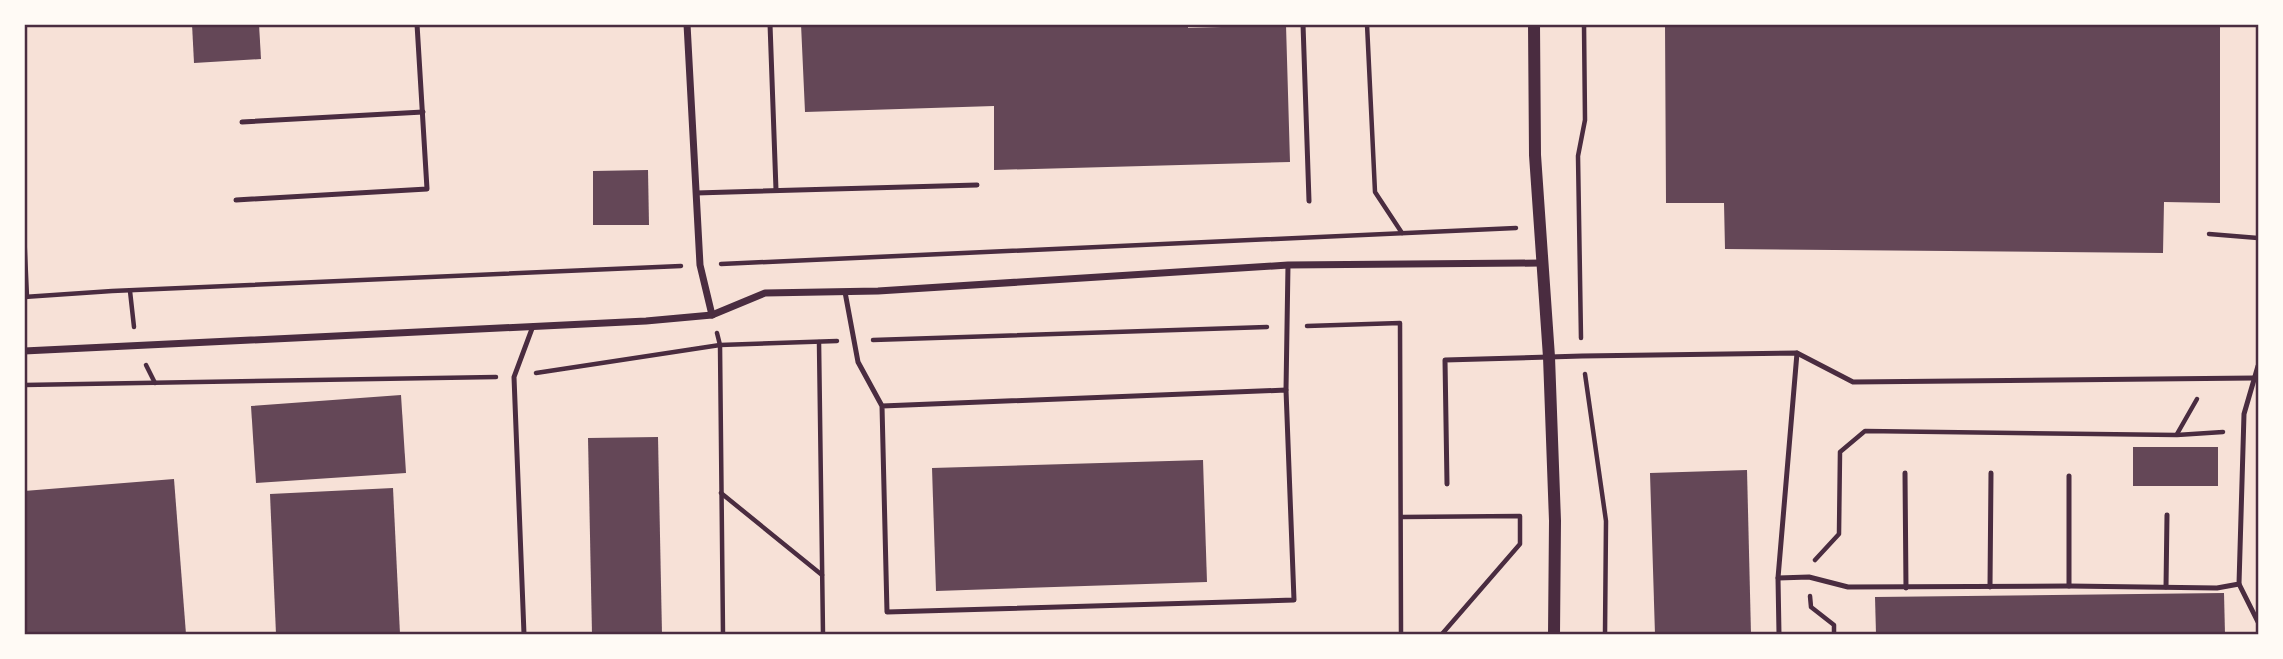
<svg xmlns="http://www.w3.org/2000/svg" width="2283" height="659" font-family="Lora,serif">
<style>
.building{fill:#644757}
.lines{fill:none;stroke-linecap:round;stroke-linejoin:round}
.path{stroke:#4a2c40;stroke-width:4.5}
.service{stroke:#4a2c40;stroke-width:5}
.minor{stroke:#4a2c40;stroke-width:7}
.tertiary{stroke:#4a2c40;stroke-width:12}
.neatline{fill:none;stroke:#4a2c40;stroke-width:2.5}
</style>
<rect width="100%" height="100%" fill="#f7e1d7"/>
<g class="building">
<path d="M192,24h67l2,35 -67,4z"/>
<path d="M801,24h387v4l98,-3 4,137 -296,8v-64l-189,6z"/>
<path d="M1665,24h555v179l-56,-1 -1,51 -438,-4 -1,-46h-58z"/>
<path d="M648,170l1,55h-56v-54z"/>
<path d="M401,395l5,78 -150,10 -5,-77z"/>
<path d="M658,437l4,197h-70l-4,-196z"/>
<rect x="2133" y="447" width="85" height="39"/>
<path d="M1203,460l4,122 -271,9 -4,-123z"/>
<path d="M1747,470l4,164h-96l-5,-161z"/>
<path d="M174,479l12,155h-162v-143z"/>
<path d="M393,488l7,146h-124l-6,-140z"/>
<path d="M2224,593l1,41h-349l-1,-37z"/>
</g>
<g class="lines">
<g class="path">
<path d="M1367,24l8,168 27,41"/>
<path d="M24,230l3,67"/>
<path d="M2209,234l49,4"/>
<path d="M721,264l795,-36"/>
<path d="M130,291l4,36"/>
<path d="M24,297l88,-6 569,-25"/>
<path d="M1307,326l93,-3 1,311"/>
<path d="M717,333l3,12 3,289"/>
<path d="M1581,338l-3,-182 7,-36 -1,-96"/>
<path d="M873,340l394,-13"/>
<path d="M819,342l4,292"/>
<path d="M146,365l9,18"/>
<path d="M536,373l184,-28 117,-4"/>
<path d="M1585,374l21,147 -1,113"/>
<path d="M24,385l472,-8"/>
<path d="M2177,434l20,-35"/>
<path d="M721,493l101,82"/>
<path d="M1402,517l118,-1v28l-78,90"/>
<path d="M1815,560l24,-26 1,-82 25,-21 312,4 46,-3"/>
<path d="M1810,596l1,11 23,18v9"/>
</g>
<g class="service">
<path d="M770,24l6,166"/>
<path d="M1303,24l6,177"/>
<path d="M242,122l181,-10"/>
<path d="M696,193l281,-8"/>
<path d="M236,200l191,-11 -10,-165"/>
<path d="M845,292l13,70 24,44 5,206 407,-12 -8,-210 -404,16"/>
<path d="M1286,390l2,-125"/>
<path d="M1905,473l1,115"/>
<path d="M1447,484l-2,-124 137,-4 215,-3 56,29 401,-4"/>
<path d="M1778,578l31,-1 39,10 221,-1 148,2 22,-4 5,-170 14,-48"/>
<path d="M2239,584l19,38"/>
<path d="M2069,586v-110"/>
<path d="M1990,587l1,-114"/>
<path d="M2166,587l1,-72"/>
<path d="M524,634l-10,-257 19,-51"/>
<path d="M1779,634l-1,-56 19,-225"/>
</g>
<g class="minor">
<path d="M687,24l13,241 12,50"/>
<path d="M24,351l622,-30 66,-6 53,-22 113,-2 410,-26 253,-2"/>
</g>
<path class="tertiary" d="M1534,24l1,131 14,202 6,164 -1,113"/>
</g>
<rect width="2283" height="659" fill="none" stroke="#fffaf5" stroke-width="52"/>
<rect x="26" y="26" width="2231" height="607" class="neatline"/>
</svg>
